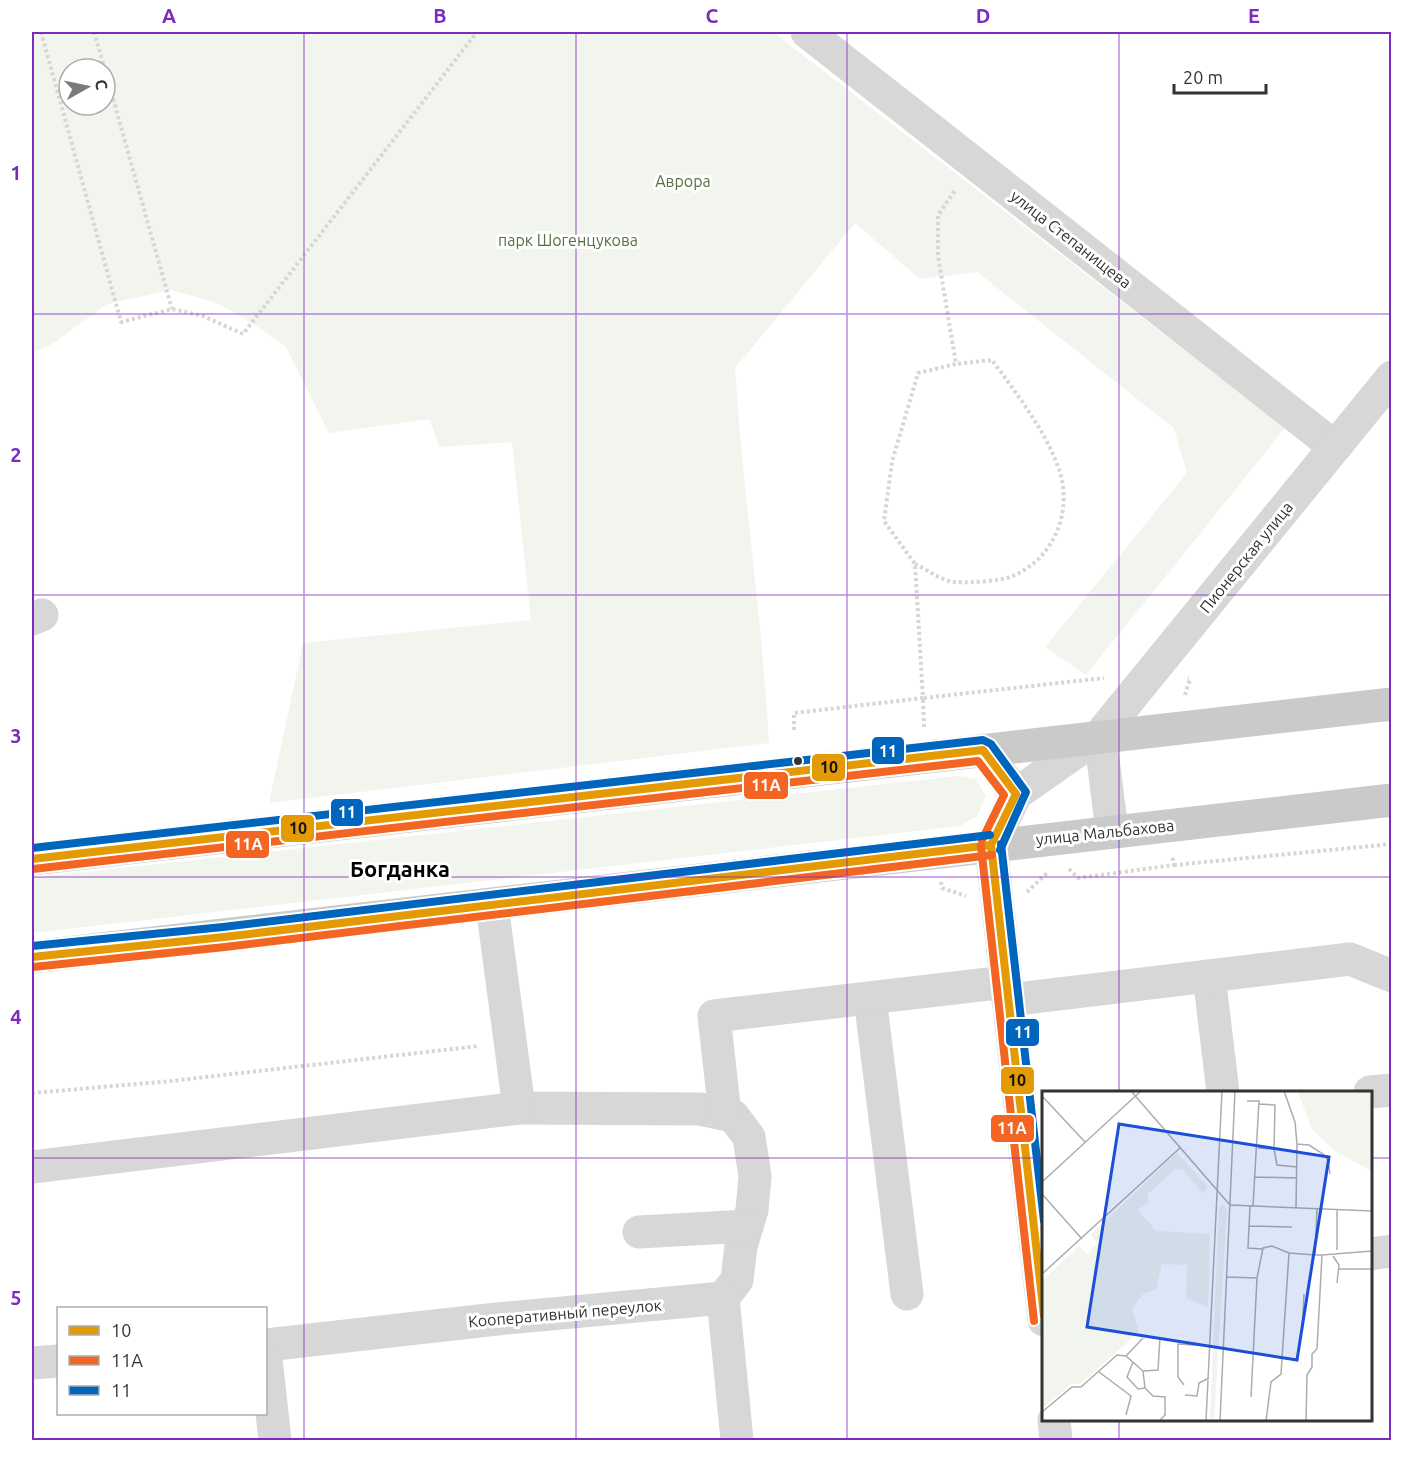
<svg xmlns="http://www.w3.org/2000/svg" width="1423" height="1472" font-family="Ubuntu,sans-serif">
<style>
.green{fill:#f1f5ed;fill-rule:evenodd}
.lines{fill:none;stroke-linecap:round;stroke-linejoin:round}
.path{stroke:#d6d6d6;stroke-width:4;stroke-dasharray:3 3;stroke-linecap:butt}
.minor{stroke:#d7d7d7;stroke-width:33}
.major{stroke:#cacaca;stroke-width:33}
.bus-1-casing{stroke:#fff;stroke-width:12}
.bus-2-casing{stroke:#fff;stroke-width:12}
.bus-3-casing{stroke:#fff;stroke-width:12}
.bus-1{stroke:#e39a05;stroke-width:8}
.bus-2{stroke:#f26522;stroke-width:8}
.bus-3{stroke:#0065bd;stroke-width:8}
.grid{fill:none;stroke:#7b2cbf;stroke-width:1.5;stroke-opacity:0.55}
.bus-dot{fill:#333;stroke:#fff;stroke-width:2}
.labels{text-anchor:middle;stroke-width:6;stroke-linejoin:round;paint-order:stroke}
.park-label{font-size:16px;fill:#56703f;stroke:#fff}
.street-label{font-size:16px;fill:#333;stroke:#fff}
.district-label{font-size:22px;font-weight:bold;fill:#000;stroke:#fff}
.inset-road{fill:none;stroke:#adadad;stroke-width:1.5}
.view{fill:#1d4ed8;fill-opacity:0.15;stroke:#1d4ed8;stroke-width:3}
.inset-edge{fill:none;stroke:#333;stroke-width:3}
.line-badge{stroke:#fff;stroke-width:2}
.badge-label{font-size:16px;text-anchor:middle;font-weight:bold;fill:#fff}
.pale-badge-label{font-size:16px;text-anchor:middle;font-weight:bold;fill:#111}
.neatline{fill:none;stroke:#7b2cbf;stroke-width:2}
.grid-label{font-size:20px;text-anchor:middle;font-weight:bold;fill:#7b2cbf}
</style>
<rect width="100%" height="100%" fill="#fff"/>
<g class="green">
<path d="M32,32h741l512,396 -199,247 -41,-28 142,-174 -13,-45 -197,-156 -57,7 -65,-56 -120,145c8,126 27,249 34,375l-500,60 34,-160 228,-23 -19,-178 -73,5 -9,-28 -101,14 -43,-86 -34,-24 -35,-20 -46,-13 -64,14 -53,39 -22,10zM69,69h36v36h-36z"/>
<path d="M958,776l18,3 10,17 -9,20 -17,10 -928,107v-55z"/>
</g>
<g class="lines">
<g class="path">
<path d="M41,32l80,290 51,-13 31,7 40,18 234,-302"/>
<path d="M94,32l11,37"/>
<path d="M105,70l67,239"/>
<path d="M915,564c11,5 28,18 41,18 12,1 44,-1 54,-5 37,-14 58,-52 53,-91 -6,-41 -47,-93 -71,-126l-36,4"/>
<path d="M1185,695l5,-16 -2,-1"/>
<path d="M924,727l-1,-29 181,-20"/>
<path d="M794,730v-17l129,-15 -8,-134 -31,-43 8,-59 26,-89 38,-9 -18,-108v-41l18,-26"/>
<path d="M1174,865l218,-21"/>
<path d="M1069,869l9,9 96,-13 -2,-9"/>
<path d="M941,882l1,6 24,8"/>
<path d="M1027,892l20,-19"/>
<path d="M32,1093l139,-12 308,-35"/>
</g>
<g class="minor">
<path d="M807,32l528,415"/>
<path d="M32,619l10,-4"/>
<path d="M1100,735l12,96"/>
<path d="M983,750l33,44"/>
<path d="M1209,976l14,116"/>
<path d="M870,998l37,296"/>
<path d="M1008,1000l342,-41 42,17"/>
<path d="M1370,1092l22,-2"/>
<path d="M519,1108l181,1 33,7 16,21 6,39 -3,34 -11,36 -4,34 -14,18"/>
<path d="M725,1114l-11,-98 292,-34"/>
<path d="M32,1167l487,-59 -27,-203"/>
<path d="M639,1232l108,-6"/>
<path d="M1370,1254l22,-3"/>
<path d="M1044,1320l-53,-475 25,-51 84,-59 292,-358"/>
<path d="M266,1345l231,-26 226,-21 14,142"/>
<path d="M266,1359l9,81"/>
<path d="M32,1363l26,-2"/>
<path d="M1054,1420l2,20"/>
</g>
<g class="major">
<path d="M32,859l1360,-155"/>
<path d="M32,957l1360,-157"/>
</g>
<defs>
<g id="bus-1">
<path d="M991,845l53,471"/>
<path d="M32,859l951,-109 33,44 -25,51"/>
<path d="M32,957l192,-20 767,-92"/>
</g>
<g id="bus-2">
<path d="M981,846l53,475"/>
<path d="M33,869l945,-108 26,34 -22,45"/>
<path d="M33,967l192,-20 767,-92"/>
</g>
<g id="bus-3">
<path d="M1001,844l43,377"/>
<path d="M32,848l951,-108 8,4 35,48 -26,58"/>
<path d="M32,946l191,-19 767,-92"/>
</g>
</defs>
<use href="#bus-1" class="bus-1-casing"/>
<use href="#bus-2" class="bus-2-casing"/>
<use href="#bus-3" class="bus-3-casing"/>
<use href="#bus-1" class="bus-1"/>
<use href="#bus-2" class="bus-2"/>
<use href="#bus-3" class="bus-3"/>
</g>
<path class="grid" d="M304,32v1408M576,32v1408M847,32v1408M1119,32v1060M32,314h1360M32,595h1360M32,877h1360M32,1158h1012M1370,1158h22M1119,1420v20"/>
<circle class="bus-dot" cx="798" cy="761" r="5"/>
<g class="labels">
<g class="park-label">
<text x="683" y="187">Аврора</text>
<text x="568" y="246">парк Шогенцукова</text>
</g>
<g class="street-label">
<text transform="translate(1071 239) rotate(38)" y="6">улица Степанищева</text>
<text transform="translate(1246 557) rotate(-51)" y="6">Пионерская улица</text>
<text transform="translate(1105 832) rotate(-6)" y="6">улица Мальбахова</text>
<text transform="translate(565 1313) rotate(-5)" y="6">Кооперативный переулок</text>
</g>
<g class="district-label">
<text x="400" y="877">Богданка</text>
</g>
</g>
<g transform="translate(1042 1091)">
<rect width="330" height="330" fill="#fff"/>
<path d="M330,0v80l-36,-19 -24,-23 -14,-37zM135,62l31,34 -5,6 -21,-24h-7l-27,25v8l-10,8 18,21 54,3 -2,73 -22,-9 1,-33 -25,-1 -6,26 -13,4 -11,15 7,23 -59,52h-9l-29,25v-128l37,-35 8,8 10,-11 -7,-8zM181,113l4,5 -13,211 -4,-3 9,-209z" fill="#f1f5ed"/>
<path class="inset-road" d="M89,0l99,114 142,6M242,0l11,31 2,22M0,5l43,46M205,10h12l-6,105M216,57l16,1 1,-44 -16,-1M232,58l3,16 20,2M212,86l43,1M0,91l99,-91M0,103l40,45M208,115l-2,42 14,1M254,117l1,-64 12,1 14,9 5,6 2,14M295,119v40M207,135l43,1M280,164l50,-4M291,165l6,9 -2,18M297,178h33M0,183l139,-127M185,186l30,1 -6,119M215,187l6,-30 9,-2 17,7M260,239l2,-36M84,265l17,15 2,17 8,8 12,1v18l-6,6M91,271l-6,15 11,12 7,-1M101,280l15,-1 2,-33M57,281l32,24 -5,19M142,294l-6,-8v-33l32,2M143,304l12,1 2,-13 10,-5M0,321l30,-25h9l36,-32 9,1 17,-18M164,330l16,-330M178,330l15,-330M224,330l5,-39 10,-8 8,-121 26,2 2,-46M264,330l1,-46 5,-8v-13l5,-5 5,-94h-7"/>
<path class="view" d="M77,33l210,33 -32,203 -210,-33z"/>
<rect width="330" height="330" class="inset-edge"/>
</g>
<g class="line-badge">
<rect x="871" y="736" width="34" height="29" rx="6" fill="#0065bd"/>
<rect x="811" y="753" width="35" height="29" rx="6" fill="#e39a05"/>
<rect x="743" y="771" width="46" height="29" rx="6" fill="#f26522"/>
<rect x="330" y="798" width="34" height="29" rx="6" fill="#0065bd"/>
<rect x="280" y="814" width="35" height="29" rx="6" fill="#e39a05"/>
<rect x="225" y="830" width="45" height="29" rx="6" fill="#f26522"/>
<rect x="1005" y="1018" width="35" height="29" rx="6" fill="#0065bd"/>
<rect x="1000" y="1066" width="35" height="29" rx="6" fill="#e39a05"/>
<rect x="990" y="1114" width="45" height="29" rx="6" fill="#f26522"/>
</g>
<g class="badge-label">
<text x="888" y="757">11</text>
<text x="766" y="791">11А</text>
<text x="347" y="818">11</text>
<text x="248" y="850">11А</text>
<text x="1023" y="1038">11</text>
<text x="1012" y="1134">11А</text>
</g>
<g class="pale-badge-label">
<text x="829" y="773">10</text>
<text x="298" y="834">10</text>
<text x="1017" y="1086">10</text>
</g>
<rect width="1423" height="1472" fill="none" stroke="#ffffff" stroke-width="66"/>
<rect x="57" y="1307" width="210" height="108" fill="#ffffff" stroke="#adadad" stroke-width="1.5"/>
<rect x="69" y="1326" width="30" height="9" fill="#e39a05" stroke="#adadad" stroke-width="1.5"/>
<text x="111" y="1337" font-size="18" fill="#333333">10</text>
<rect x="69" y="1356" width="30" height="9" fill="#f26522" stroke="#adadad" stroke-width="1.5"/>
<text x="111" y="1367" font-size="18" fill="#333333">11А</text>
<rect x="69" y="1386" width="30" height="9" fill="#0065bd" stroke="#adadad" stroke-width="1.5"/>
<text x="111" y="1397" font-size="18" fill="#333333">11</text>
<g transform="translate(87 87) rotate(81)"><circle r="28" fill="#ffffff" stroke="#adadad" stroke-width="1.5"/>
<path d="M0-4.5L10 22L0 15L-10 22Z" fill="#7a7a7a"/>
<text y="-9" font-size="16" font-weight="bold" text-anchor="middle" fill="#333333">С</text>
</g>
<path d="M1174 84v9h92v-9" fill="none" stroke="#333333" stroke-width="3"/>
<text x="1183" y="84" font-size="18" fill="#333333" stroke="#ffffff" stroke-width="4.5" paint-order="stroke">20 m</text>
<rect x="33" y="33" width="1357" height="1406" class="neatline"/>
<g class="grid-label">
<text x="169" y="23">A</text>
<text x="440" y="23">B</text>
<text x="712" y="23">C</text>
<text x="983" y="23">D</text>
<text x="1254" y="23">E</text>
<text x="16" y="180">1</text>
<text x="16" y="462">2</text>
<text x="16" y="743">3</text>
<text x="16" y="1024">4</text>
<text x="16" y="1305">5</text>
</g>
</svg>
